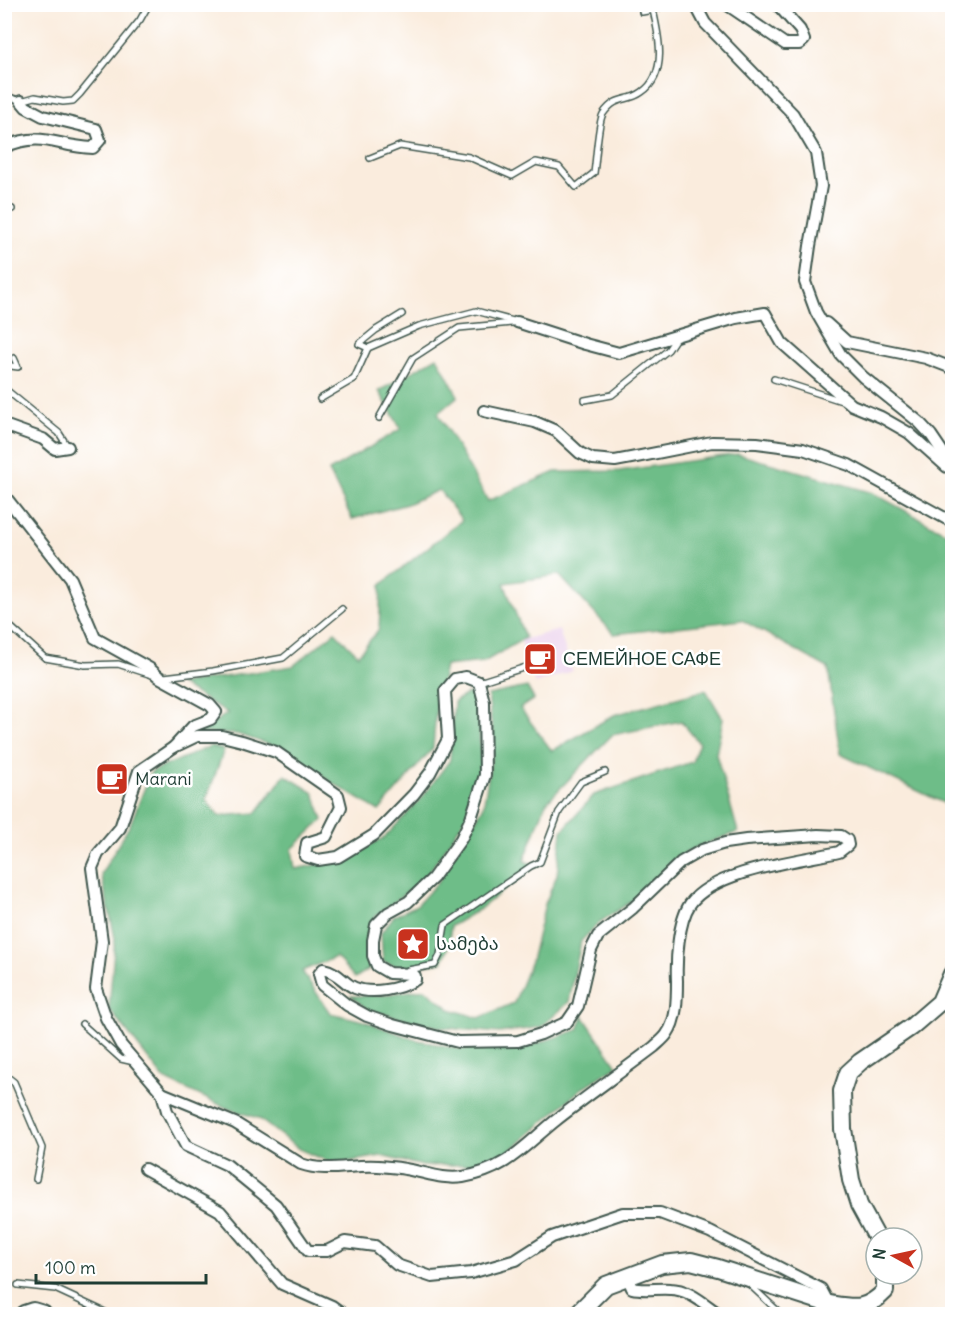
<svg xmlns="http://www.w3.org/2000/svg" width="957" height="1319" font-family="Delius,'Noto Sans Georgian',sans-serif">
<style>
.built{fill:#ebd1ec}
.forest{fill:#6ebd88;stroke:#467d5e;stroke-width:1.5}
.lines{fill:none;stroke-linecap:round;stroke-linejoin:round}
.lane-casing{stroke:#40574d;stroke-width:8}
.street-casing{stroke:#40574d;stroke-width:14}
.secondary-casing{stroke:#40574d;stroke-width:20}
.lane{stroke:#fff;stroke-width:5}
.street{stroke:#fff;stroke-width:10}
.secondary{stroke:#fff;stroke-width:16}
.labels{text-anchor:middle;stroke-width:5;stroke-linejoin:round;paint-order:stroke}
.poi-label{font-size:18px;fill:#1f3d34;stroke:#fff;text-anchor:start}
</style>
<rect width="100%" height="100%" fill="#fff"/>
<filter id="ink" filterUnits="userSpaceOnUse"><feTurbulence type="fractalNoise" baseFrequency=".0167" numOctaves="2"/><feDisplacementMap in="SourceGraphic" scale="12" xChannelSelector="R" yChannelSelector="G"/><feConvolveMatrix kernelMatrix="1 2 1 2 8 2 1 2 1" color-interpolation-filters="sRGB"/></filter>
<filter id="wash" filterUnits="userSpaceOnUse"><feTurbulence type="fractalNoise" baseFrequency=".008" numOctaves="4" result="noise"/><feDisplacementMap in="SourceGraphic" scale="24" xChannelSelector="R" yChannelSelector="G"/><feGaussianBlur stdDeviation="1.35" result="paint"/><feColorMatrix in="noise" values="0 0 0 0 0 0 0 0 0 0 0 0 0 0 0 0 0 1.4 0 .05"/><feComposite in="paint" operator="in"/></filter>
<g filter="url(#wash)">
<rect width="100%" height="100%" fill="#faecdd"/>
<path class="built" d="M559,630l13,41 -37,13 -14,-44z"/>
<g class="forest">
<path d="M437,357l21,39 -20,17 50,88 67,-29 64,-1 119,-17 135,39 79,43v271l-112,-53 -12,-86 -86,-48 -128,14 -55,-59 -55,8 21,55 -41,24 -39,4 -9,44 -3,38 -54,63 -48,-29 -39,-30 -55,-18 -39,-1 30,-20 -49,-29 114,-18 42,-34 23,23 21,-26 2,-44 81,-65 -23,-30 -32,14 -55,15 -23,-48 72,-42 -22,-38z"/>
<path d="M527,687l7,12 -14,9 32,43 62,-36 92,-25 17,29 -7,35 22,78 -39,14 -23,12 -36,38 -39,25 -20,20 -12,61 -28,25 -42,6 -61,-6 -70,-17 -17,-14 32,-1 42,-6 25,20 29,9 35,-15 17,-42 14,-57 12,-29 5,-44 32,-36 98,-33 7,-19 -18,-22 -69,14 -66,68 -22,58 11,4 -55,44 -29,17 -3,23 -6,13 -38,6 -21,-6 -2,-29 13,-17 23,-11 22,-24 14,-26 30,-47 11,-65 -6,-48z"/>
<path d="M468,693l10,8 3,64 -15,52 -40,60 -51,40 -6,52 -14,9 -19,-21 -34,14 28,42 34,8 49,18 46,10 64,-1 55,-18 5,-14 34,50 -36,23 -71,62 -34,13 -53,2 -42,-10 -46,8 -36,-15 -41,-31 -29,-9 -65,-30 -55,-70 6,-71 -14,-64 29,-49 21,-53 60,-26 13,4 -18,50 13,16 37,-3 29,-38 29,18 9,27 -31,29 3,20 45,-9 44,-22 36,-38 30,-40 4,-58z"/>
</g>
</g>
<g filter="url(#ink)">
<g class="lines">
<defs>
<g id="lane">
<path d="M642,12l11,-2 15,-6"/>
<path d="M4,95l17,6 14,-4 28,5 10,-1 7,-7 60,-74 9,-16"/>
<path d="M370,158l30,-12 69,11 43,19 24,-14 23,5 17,20 18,-14c2,-12 4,-51 9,-59 14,-20 24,-11 39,-22 26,-18 17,-56 11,-82"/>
<path d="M4,210l8,-1"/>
<path d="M368,348l-9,-4 17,-14 26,-16"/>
<path d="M4,365l14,2 -4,-9"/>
<path d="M774,379l71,23"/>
<path d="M4,388l55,45 9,14"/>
<path d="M320,399l34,-20 14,-31 51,-22 57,-15 41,11"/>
<path d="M585,400l27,-5 56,-45 8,-12"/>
<path d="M379,418l34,-60 46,-30 53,-5"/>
<path d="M12,628l33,30 40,7 33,-1 34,11"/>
<path d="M164,677l49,-6 70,-13 59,-49"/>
<path d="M479,682l47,-15"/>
<path d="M408,970l27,-5 5,-10 5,-30 86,-59 9,-4 19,-50 22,-30 24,-10"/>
<path d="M82,1024l39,35 13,3"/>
<path d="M4,1074l10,8 28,66 -6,31"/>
<path d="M749,1284l32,30"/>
<path d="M18,1285l37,4 54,25"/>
</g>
<g id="street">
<path d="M695,4l10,19 88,91 23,39 5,33 -11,60 -5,36 11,30 25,43 22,22 56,45 12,13 21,31"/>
<path d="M726,4l59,40h14l5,-4 -4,-10 -23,-26"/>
<path d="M4,147c41,-17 51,0 89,1l7,-8 -4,-11 -53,-13 -17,-9 -5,-6"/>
<path d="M517,322l68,22 34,9 117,-35 29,-5 17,30 70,62 29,12 28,16 38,34"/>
<path d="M826,323l21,19 79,16 26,10"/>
<path d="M484,411l51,11 21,9 24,22 13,6 22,2 16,-3 81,-16 45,1 46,6 46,16 103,57"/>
<path d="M4,425l39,14 12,10 13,-2"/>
<path d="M4,495l66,84 25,59 54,30 10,9 51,28 6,7 -5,7 -18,7 -19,21 -35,24 -19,57 -22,26 -6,14 10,73 -6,48 10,29 15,27 41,48 5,18 19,35 41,19 49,40 32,46h19l18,-9 30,4 22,19 35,12 39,-4 45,-13 36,-23 71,-24h37l50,19 111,57 8,15"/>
<path d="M162,1093l73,30 66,41c26,9 50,0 77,2 9,1 18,1 27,3 20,3 37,11 58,8 43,-7 61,-31 92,-56 32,-25 66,-49 99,-74 4,-4 10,-8 13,-13 10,-14 10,-36 10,-53 -1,-21 1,-59 13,-77 24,-34 108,-43 149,-52l9,-7 -1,-5 -6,-4 -23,-1 -72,5 -21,3 -23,7 -21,12 -48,46 -35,28 -7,14 -13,56 -11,16 -26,12 -23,7 -60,1 -65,-17 -26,-9 -20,-11 -25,-20 -3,-11 4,-5c16,3 21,15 32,19 18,7 44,1 60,-8v-4l-2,-2 -24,-1 -12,-7 -4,-10v-16l3,-15 12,-12 20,-11 25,-24 28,-39 10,-21 14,-43 -1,-73 -5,-20 -13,-5 -11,2 -10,12 3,48 -18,34 -16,21 -40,41 -36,22 -20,3 -13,-4 2,-13 19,-6 15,-30 -3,-12 -62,-43 -34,-11 -20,-5h-25l-23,11"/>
<path d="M145,1169l75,42 62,73 50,22 11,8"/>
<path d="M627,1276l5,12c12,3 25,0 38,1 19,0 34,15 49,25"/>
</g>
<g id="secondary">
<path d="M877,1238l-18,-33 -8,-25 -8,-51 -1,-38 6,-18 12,-11 51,-35 29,-25 12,-28"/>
<path d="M24,1314l9,-3 10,3"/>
<path d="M577,1314l29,-29 56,-21 29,-3 27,7 111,36c26,4 37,7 56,-13v-17"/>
</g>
</defs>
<use href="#lane" class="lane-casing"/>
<use href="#street" class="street-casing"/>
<use href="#secondary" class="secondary-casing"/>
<use href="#lane" class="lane"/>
<use href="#street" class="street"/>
<use href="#secondary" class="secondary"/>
</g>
</g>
<defs>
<symbol id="cafe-square" viewBox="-11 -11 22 22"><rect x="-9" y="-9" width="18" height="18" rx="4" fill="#c8321e" stroke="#fff"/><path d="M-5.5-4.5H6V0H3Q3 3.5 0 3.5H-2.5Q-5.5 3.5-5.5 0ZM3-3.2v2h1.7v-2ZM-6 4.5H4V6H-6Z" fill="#fff"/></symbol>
<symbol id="sight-square" viewBox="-11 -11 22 22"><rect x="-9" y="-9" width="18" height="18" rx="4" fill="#c8321e" stroke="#fff"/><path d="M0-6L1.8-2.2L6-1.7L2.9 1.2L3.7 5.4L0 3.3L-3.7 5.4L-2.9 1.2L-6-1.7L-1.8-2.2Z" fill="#fff"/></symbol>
</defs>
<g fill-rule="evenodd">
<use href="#cafe-square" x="521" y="640" width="38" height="38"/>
<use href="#cafe-square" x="93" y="760" width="38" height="38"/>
<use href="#sight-square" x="394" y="925" width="38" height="38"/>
</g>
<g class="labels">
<g class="poi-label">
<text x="563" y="665">СЕМЕЙНОЕ САФЕ</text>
<text x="135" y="785">Marani</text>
<text x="436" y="950">სამება</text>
</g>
</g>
<rect width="957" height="1319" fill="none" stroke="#fff" stroke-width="24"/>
<g transform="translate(894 1256) rotate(278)"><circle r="28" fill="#ffffff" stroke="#a5b1ae" stroke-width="1.5"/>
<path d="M0-4.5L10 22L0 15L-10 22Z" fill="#c8321e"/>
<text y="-9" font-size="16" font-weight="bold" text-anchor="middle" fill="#1f3d34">N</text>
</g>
<path d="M36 1274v9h170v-9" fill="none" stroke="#1f3d34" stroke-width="3"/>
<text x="45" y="1274" font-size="18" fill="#1f3d34" stroke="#ffffff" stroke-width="4.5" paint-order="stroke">100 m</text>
</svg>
